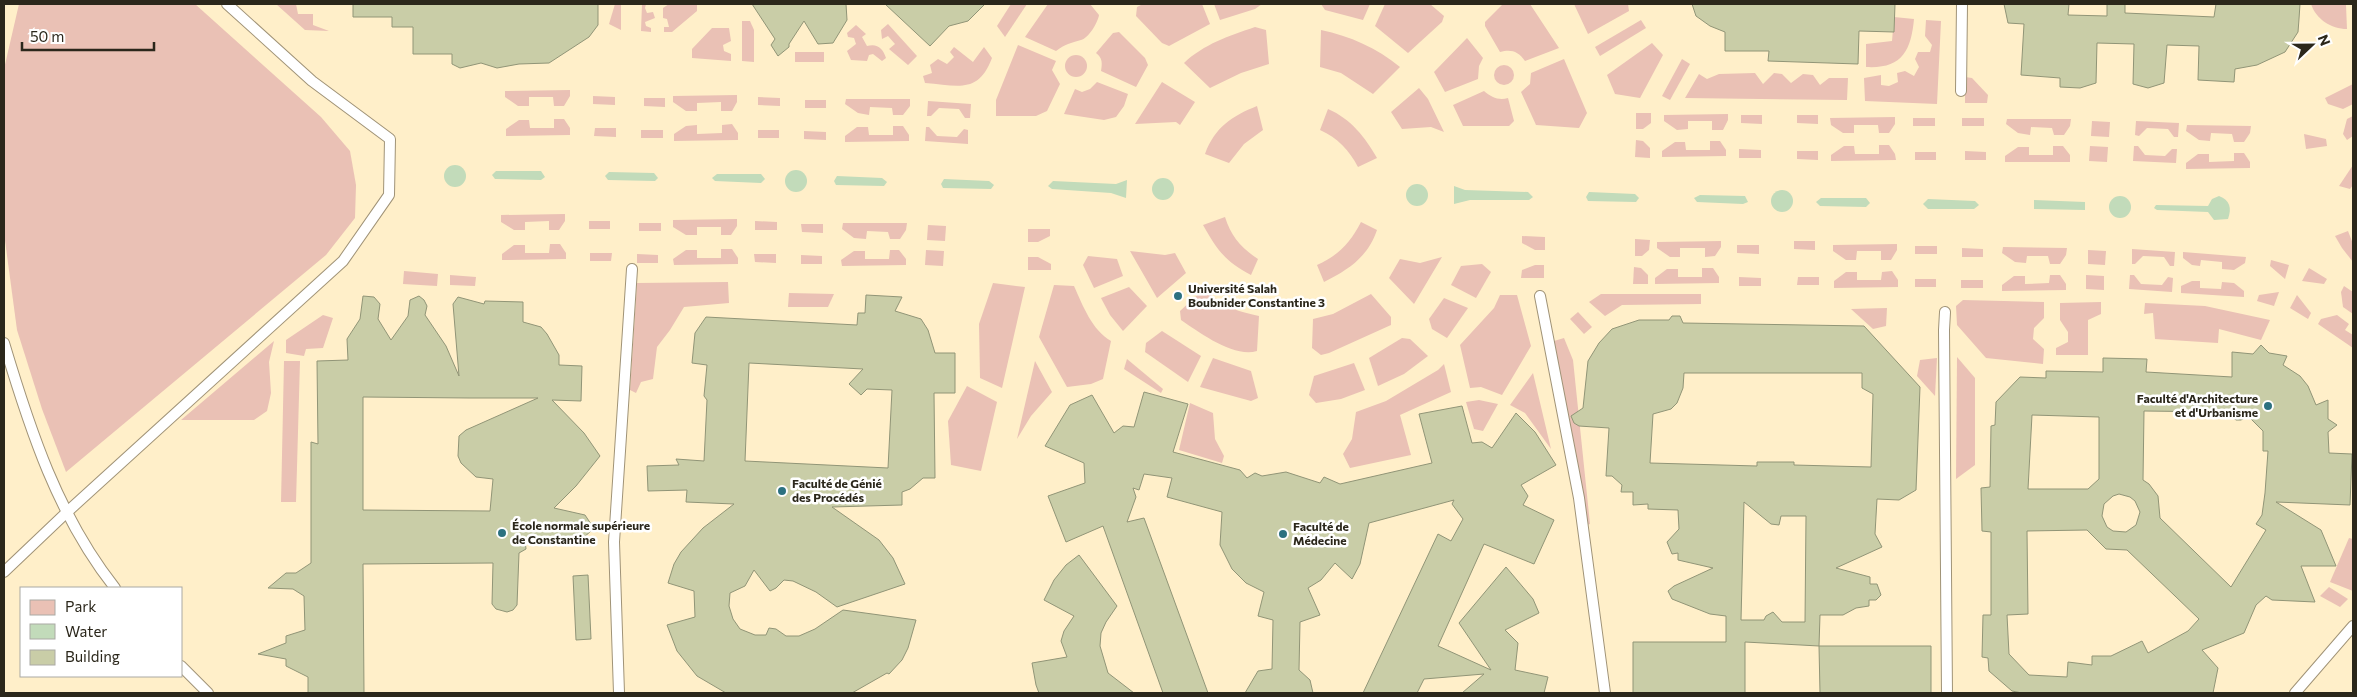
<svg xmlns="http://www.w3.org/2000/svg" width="2357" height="697" font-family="Commissioner,sans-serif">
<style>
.built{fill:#ffefc9;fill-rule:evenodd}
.green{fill:#eac1b5}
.water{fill:#c2dbba}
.building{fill:#c9cda7;stroke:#919577;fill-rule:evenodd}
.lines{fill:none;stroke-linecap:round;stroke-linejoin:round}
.lane-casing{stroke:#a09377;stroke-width:12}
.lane{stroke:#fff;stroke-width:10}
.poi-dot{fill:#2c7180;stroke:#fff;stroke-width:2}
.labels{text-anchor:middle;stroke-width:5;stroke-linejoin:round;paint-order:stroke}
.poi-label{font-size:12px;font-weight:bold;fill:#2b271b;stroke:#fff;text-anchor:start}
</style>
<rect width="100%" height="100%" fill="#fef9ed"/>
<path class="built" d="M4,4h2349v689h-2349zM21,588h160v88h-160z"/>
<g class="green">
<path d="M19,4h176l126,113 29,34 6,34 -1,33 -29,37 -260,217 -24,-63 -25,-79 -13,-97v-164z"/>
<path d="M276,4h20l2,10h15v11l16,6 -24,-1z"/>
<path d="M615,4h6v26l-12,-6z"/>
<path d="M642,4h4l-1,4 2,5 6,-1 2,6 -10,4 1,4 5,2v4l-10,-1z"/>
<path d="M669,4h28v7l-25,21h-8v-5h5l-2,-8 -4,-1v-10z"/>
<path d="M1011,4h16l-22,33 -8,-11z"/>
<path d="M1048,4h42l9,11c-1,7 -10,23 -18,25 -10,3 -16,4 -25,11l-31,-14z"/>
<path d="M1143,4h59l8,20 -41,22 -7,-3 -26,-27 1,-9z"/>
<path d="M1214,4h48l-7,5 -35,11z"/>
<path d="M1321,4h49l-7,16 -38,-10z"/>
<path d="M1385,4h45l14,12 -2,6 -34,31 -33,-27z"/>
<path d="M1503,4h27l29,44 -34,13c-7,-10 -14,-12 -25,-9l-15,-26v-4z"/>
<path d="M1574,4h54l1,7 -41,23z"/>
<path d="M2311,4l35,1 1,24c-16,0 -31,-10 -36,-25z"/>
<path d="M1894,17l20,2c-3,33 -13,50 -48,48v-23l26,-3z"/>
<path d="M1641,20l5,8 -46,28 -5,-9z"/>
<path d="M1926,20l15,1 -4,83 -72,-3 -1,-23 17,-3v10l8,1 9,-4 -1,-9 8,-2 9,5 5,-9 -4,-8 3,-7h12l2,-7 -7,-9z"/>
<path d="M742,21h8l4,9v32l-12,-1z"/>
<path d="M888,24l29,32 -9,9 -19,-16 6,-5 -7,-8 -6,3 -1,-9z"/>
<path d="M856,25l10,9 -4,3 5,9c10,-3 16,2 19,12l-4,3 -9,-7 -4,1 -2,6 -16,-1 -4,-9 9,-7 -2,-6 -6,-1 -1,-4z"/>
<path d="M1255,27l11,3 3,34 -28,9 -31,15 -26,-25c20,-19 45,-27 71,-36z"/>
<path d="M712,28h17l2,13 -8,4 1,6 7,3v7l-39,-3v-9z"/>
<path d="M1321,30c29,6 56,18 79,37l-27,27 -32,-21 -21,-6z"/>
<path d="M1119,32l26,26 3,7 -12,22 -35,-16c1,-7 2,-13 -5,-18l17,-20z"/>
<path d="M1467,38l16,20 -4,8 -1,13 -33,13 -11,-20z"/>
<path d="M1652,43l11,12 -23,43 -25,-4 -8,-19z"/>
<path d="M1018,45l38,16 -4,9 8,14 -13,27 -11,5h-40v-16z"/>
<path d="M954,47l19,15 11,-15 8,11c-14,37 -35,27 -67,25l-2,-7 9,-3 -2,-8 8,-6 9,5 7,-7 -4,-5z"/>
<rect x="795" y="52" width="29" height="10"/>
<circle cx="1076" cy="66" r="11"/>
<path d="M1564,59l23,54 -8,15 -43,-3 -15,-33 9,-8 1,-11z"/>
<path d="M1682,59l8,5 -20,36 -8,-4z"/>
<circle cx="1504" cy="75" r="10"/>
<path d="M1755,73l8,11 11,-11 8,1 9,9 12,-9 10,1 7,10 9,-7h19l-1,22 -162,-2 14,-24 8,5 12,-5z"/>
<path d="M1965,77l7,1 16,17 -1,8h-22z"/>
<path d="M1097,82l31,12 -4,12 -8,11 -12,3 -40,-6 11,-25 7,3 8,-3z"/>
<path d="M1162,82l33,20 -15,23 -4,-3 -41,2z"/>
<path d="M2353,84v20l-10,5 -15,-5 -3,-6z"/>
<path d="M1419,88l9,11 16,33 -13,-5 -29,2 -11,-17z"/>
<path d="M570,90v6l-6,10h-10l-1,-9h-24v9h-11l-13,-9v-6z"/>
<path d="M1484,91c7,6 15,10 24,7l6,23 -5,5h-46l-10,-21z"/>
<path d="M737,95v7l-5,9h-11v-9l-24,1v8h-11l-13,-9v-6z"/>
<path d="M593,96l22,1v8l-22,-1z"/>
<path d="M758,97l22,1v8l-22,-1z"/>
<path d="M644,98h21v9l-21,-1z"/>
<path d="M846,99h64v7l-7,9h-10l-1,-7 -22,-1 -1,8 -11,-2 -13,-9z"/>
<rect x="805" y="100" width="21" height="8"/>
<path d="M928,101l43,3 -1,14h-5l-6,-9 -20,-1 -8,8h-4z"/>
<path d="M1257,106l6,24 -19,14 -15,19 -24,-9c10,-27 27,-38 52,-48z"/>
<path d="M1328,109c23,10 37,28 49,49l-19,9c-9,-17 -20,-29 -38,-37z"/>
<path d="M1636,113h15v10l-8,6h-7z"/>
<path d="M1728,114v6l-5,10h-11v-9h-24v8l-11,1 -13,-9v-6z"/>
<path d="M1741,115h21v9l-21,-1z"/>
<path d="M1797,115h21v9l-21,-1z"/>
<path d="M2353,116v20l-6,4 -4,-6 4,-15z"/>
<path d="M1895,117v7l-6,9h-10l-1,-8h-24v8h-11l-12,-8 -1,-7z"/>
<rect x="1913" y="118" width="22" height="8"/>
<rect x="1962" y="118" width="22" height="8"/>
<path d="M554,119h10l6,9v7l-64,1v-7l13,-9h10l1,8h24z"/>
<path d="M2007,119h64l-1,7 -6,9h-10l-2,-7 -21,-1 -1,8 -12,-2 -12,-9z"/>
<path d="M2092,121l18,1 -1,15 -18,-1z"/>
<path d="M2136,121l43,2 -1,14h-4l-6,-8 -21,-1 -8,8 -4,-1z"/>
<path d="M732,124l6,9v7l-64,1v-7l12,-8 11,-1v9l25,-1v-8z"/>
<path d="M2187,125l64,1 -1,7 -6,9h-10l-2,-8 -21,-1 -1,8 -11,-1 -13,-9z"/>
<path d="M893,126h10l6,9v6l-64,1v-6l12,-9h11l1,8h24z"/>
<path d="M926,127h3l8,9 20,1 7,-8 4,1v14l-43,-3z"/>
<path d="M595,128h21v9l-22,-1z"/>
<rect x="641" y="130" width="22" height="8"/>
<rect x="758" y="130" width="21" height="8"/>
<path d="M804,131l22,1v8l-22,-1z"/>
<path d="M2304,134l22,5 1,7 -21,3z"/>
<path d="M1636,140l7,1 7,7v10l-15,-1z"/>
<path d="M1710,141h10l6,9v6l-64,1v-6l13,-9h10l1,8h24z"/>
<path d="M1879,145h10l6,9 1,6 -65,1v-6l13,-9h10l1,8h24z"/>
<path d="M2053,146h10l7,9v7h-65v-6l13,-9h11v8h24z"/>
<path d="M2090,146l18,1 -1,15 -18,-1z"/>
<path d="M2134,146h4l7,9 20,1 7,-7h5l-1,14 -43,-2z"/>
<path d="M1739,149l22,1v8h-22z"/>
<path d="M1797,151h21v9l-21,-1z"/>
<path d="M1965,151l21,1v8h-21z"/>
<rect x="1915" y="152" width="21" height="8"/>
<path d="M2234,153h10l6,9v6l-64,1v-6l12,-9h11v8l25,-1z"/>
<path d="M2353,165v20l-3,4 -11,-3z"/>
<path d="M565,214v7l-6,9h-10v-9l-24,1v8h-11l-13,-8v-7z"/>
<path d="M1225,217c6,19 16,31 33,42l-7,16c-25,-13 -34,-25 -48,-50z"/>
<path d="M737,219v7l-6,9h-10v-8h-24v8h-11l-13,-8v-7z"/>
<rect x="589" y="221" width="21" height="8"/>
<path d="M755,221l22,1v8h-22z"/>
<path d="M1361,222l16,8c-9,27 -29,40 -53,52l-7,-17c22,-10 33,-22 44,-43z"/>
<rect x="639" y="223" width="22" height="8"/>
<path d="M843,223h64l-1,7 -6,9h-10l-2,-7 -21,-1 -1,8 -12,-1 -12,-9z"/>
<path d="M801,224h22v9l-21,-1z"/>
<path d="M928,225l18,1 -1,15 -18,-1z"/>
<path d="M1028,229h22v7l-12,6h-10z"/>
<path d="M2348,231l5,13v18l-11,-14 -7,-12z"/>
<path d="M1522,236l23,1v13h-10l-13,-7z"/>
<path d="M1635,239l15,1 -1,10 -7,6h-7z"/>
<path d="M1721,241v6l-6,9 -10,1v-9h-25v9h-10l-13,-9v-6z"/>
<path d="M1794,241h21v9l-21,-1z"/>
<path d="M550,244h10l6,9v6l-64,1v-6l12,-9h11v8h24z"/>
<path d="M1897,244v6l-6,10h-10v-9h-24l-1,9h-10l-13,-9v-6z"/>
<path d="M1737,245h22v9l-22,-1z"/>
<rect x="1915" y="246" width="22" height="8"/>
<path d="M2003,247l64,1 -1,7 -6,9h-10l-2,-8h-21l-1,7 -11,-1 -13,-9z"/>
<path d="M1962,248l21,1v8h-21z"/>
<path d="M721,249h11l6,9v6l-64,1 -1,-6 13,-9h11v8h24z"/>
<path d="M2132,249l43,3 -1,14h-4l-6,-9 -21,-1 -8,8h-3z"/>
<path d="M890,250h9l7,9v6l-64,1 -1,-6 13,-9h11v8h24z"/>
<path d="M926,250l18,1 -1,15 -18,-1z"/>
<path d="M2088,250l18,1 -1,14 -17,-1z"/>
<path d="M1130,251l35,4 10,-2 11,20 -29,25z"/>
<path d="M2183,252l63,5 -1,6 -11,7 -12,-1v-7l-21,-2 -1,6 -8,-1 -9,-7z"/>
<path d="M590,253h22l-1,8h-21z"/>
<path d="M637,254l21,1v8h-21z"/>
<path d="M754,254h22v9l-21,-1z"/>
<path d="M801,255l21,1v8h-21z"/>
<path d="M1088,256l29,3 6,17 -29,12 -11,-23z"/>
<path d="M1028,257h10l13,7v6h-23z"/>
<path d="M1442,257l-28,47 -25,-26 11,-19 20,4z"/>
<path d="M2271,260l18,5 -4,14 -15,-13z"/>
<path d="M1482,264l9,8 -15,26 -25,-13 10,-19z"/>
<path d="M1535,265h9v13h-23l1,-8z"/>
<path d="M1634,267l7,1 7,7v9h-15z"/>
<path d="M1702,268h11l6,9v6l-64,1v-6l12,-9h11v8h24z"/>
<path d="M2309,268l18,11 -3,5 -22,-3z"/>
<path d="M404,271l34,3 -1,12 -34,-2z"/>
<path d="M1892,271l6,9v7l-64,1v-7l12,-9h11v8h24l1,-8z"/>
<path d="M450,275l26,2 -1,9 -25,-1z"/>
<path d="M2050,275h10l6,9v6l-64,1v-6l12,-9h11v8l24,-1z"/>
<path d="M2086,275l18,1v14l-18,-1z"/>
<path d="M2130,275h4l7,9 21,1 6,-8 5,1 -1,14 -43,-3z"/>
<path d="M1739,277l22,1v8h-22z"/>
<path d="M1798,277h21v8h-22z"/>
<rect x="1915" y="279" width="21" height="8"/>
<rect x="1961" y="280" width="22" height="8"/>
<path d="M2192,281h8v7l21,1 1,-7 12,1 10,8v6l-63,-4v-7z"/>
<path d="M728,282l1,21 -45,4 -14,23 -13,17 -4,32 -12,3 -5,11 -6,-3 7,-107z"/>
<path d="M993,283l32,4 -23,101 -22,-10 -1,-54z"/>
<path d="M1054,285l20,1c9,20 18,44 37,55l-8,38 -12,5 -24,3 -28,-50z"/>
<path d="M2344,286l9,6v22l-10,-7 -2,-15z"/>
<path d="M1129,287l18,19 -24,25 -13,-16 -9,-17z"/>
<path d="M1204,289c18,17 31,22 55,27l-2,35c-23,7 -57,-18 -76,-31l-1,-9z"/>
<path d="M2279,292l-5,14 -17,-5 2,-6z"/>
<path d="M789,293l45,1 -6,13h-40z"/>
<path d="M1371,294l20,23v8l-62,28 -8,2 -9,-7 1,-29 20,-5z"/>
<path d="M1601,294h100v10l-79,1 -17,11 -16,-14z"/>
<path d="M1500,295h17l14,51 -29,49 -21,-8 -11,1 -10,-43 34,-37z"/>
<path d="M2297,295l14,18 -3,6 -18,-11z"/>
<path d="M1444,298l24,10 -21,30 -15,-9 -3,-10z"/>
<path d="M1963,300l81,2v16l-10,10 -1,11 11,10 -1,15 -57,-6 -29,-33 -1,-19z"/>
<path d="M2101,302v12l-13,6v35h-32v-7l12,-6v-10l-8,-12v-17z"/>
<path d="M2145,303l60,3 65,14 -9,20 -42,-11 -1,14 -63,-4 -2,-26 -9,1z"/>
<path d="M1887,308l-1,18 -13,3 -22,-20z"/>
<path d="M1578,312l14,15 -8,7 -14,-15z"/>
<path d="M323,315l10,3 -10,30 -17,1 -2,7 -18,-3v-13z"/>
<path d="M2337,315l12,9 -4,6 8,5v13l-35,-24 3,-5z"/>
<path d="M1162,331l39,25 -13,26 -43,-30 1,-9z"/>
<path d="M1402,338l8,1 18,17 -24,18 -26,12 -9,-28z"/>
<path d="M1564,338l9,22 17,164 -3,1 -33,-184z"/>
<path d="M274,341l-5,21 2,31 -4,18 -13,9h-73z"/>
<path d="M1957,357l18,21v87l-19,14z"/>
<path d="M1213,358l38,13 7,27 -7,3 -51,-14z"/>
<path d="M1937,358l-2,38 -18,-20 3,-16z"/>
<path d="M1127,359l36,30 -2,4 -37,-24z"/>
<path d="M284,361h16l-4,141h-15z"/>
<path d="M1035,361l17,31 -21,24 -14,23z"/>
<path d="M1354,363l11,27 -24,9 -25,4 -7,-8 5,-19z"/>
<path d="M1444,364l7,28 -51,23 11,40 -61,13 -7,-14 9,-15 4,-27 30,-11 52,-31z"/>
<path d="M1533,373l18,76 -26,-36 -15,-8z"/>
<path d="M967,386l30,16 -16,69 -30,-6 -3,-44z"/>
<path d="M1479,400l19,4 -15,27 -9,-2 -8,-27z"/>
<path d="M1190,403l23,10 2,26 9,17 -2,7 -43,-13z"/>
<path d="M2349,538l4,1v52l-23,-9z"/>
<path d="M2329,587l19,12 -8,8 -20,-11z"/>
</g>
<g class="water">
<circle cx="455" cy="176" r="11"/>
<circle cx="796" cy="181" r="11"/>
<path d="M496,171h45l4,6 -4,3 -46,-1 -3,-4z"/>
<path d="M609,172l45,1 4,5 -3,3 -47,-1 -3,-4z"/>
<path d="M717,174h44l4,5 -4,4 -46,-2 -3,-3z"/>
<path d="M837,176l45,2 5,4 -3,4 -48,-1 -2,-4z"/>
<circle cx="1163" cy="189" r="11"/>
<path d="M944,179l45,2 5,4 -3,4 -48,-1 -2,-4z"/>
<path d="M1127,180l-1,18 -15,-5 -59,-4 -4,-3 5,-5 63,3z"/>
<circle cx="1417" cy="195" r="11"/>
<path d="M1454,186l11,4 63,2 5,5 -4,3h-59l-16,4z"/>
<circle cx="1782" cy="201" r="11"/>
<path d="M1589,192l46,2 4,4 -3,4 -48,-1 -2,-4z"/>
<path d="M1700,195l45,1 3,6 -5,2 -46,-2 -3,-4z"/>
<path d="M2219,196c11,4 13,12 9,23l-14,1 -6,-8 -51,-2 -3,-2 2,-3 52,1 4,-7z"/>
<circle cx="2120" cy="207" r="11"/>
<path d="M1821,198h45l4,5 -4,4 -46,-1 -4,-4z"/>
<path d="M1928,199l47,2 4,4 -5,4h-46l-5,-5z"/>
<path d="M2034,200l51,2v8l-51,-1z"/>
</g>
<g class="building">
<path d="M353,4h245v21l-9,12 -40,26 -30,1 -22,4 -16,-5 -21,5 -8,-4v-10h-39v-27h-21v-10h-39z"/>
<path d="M752,4h94l1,16 -14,23 -15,1 -14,-23 -15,23v3l-11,9 -7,-11 4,-6z"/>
<path d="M885,4h100l-17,17 -19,5 -19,20z"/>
<path d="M1692,4h203l-1,28 -35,-1 -1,33 -90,-3 1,-10h-44v-19l-15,-6 -14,-10z"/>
<path d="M2004,4h65l-1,11 39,1v-12h18v9l89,4 2,-13h84l-1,15 -1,13 -13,20 -28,13 -22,4 -1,13 -36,-2 1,-34 -32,-1 -3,38 -16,5 -15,-4 1,-40 -37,-1 -1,40 -16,5 -20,-1v-9l-39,-3 3,-51 -16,-1z"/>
<path d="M866,295l36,2 -7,14 26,8 7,11 7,23h20v40h-21l1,85h-12l-13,11 -8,3v13l-70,2 47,33 14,18 12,26 -68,23 -21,-15 -23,-11 -9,-1 -8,8 -6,3 -16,-21 -9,16 -15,7 -1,13 4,13 7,10 15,6h11l3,-7 7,1 10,7h13l16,-7 28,-19 73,10 -8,28 -6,12 -13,14 -2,-1 -35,20h-126l-29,-17 -20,-25 -10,-26 28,-8 -1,-26 -26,-8 6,-19 7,-12 22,-24 31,-24 -48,-2 1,-12 -39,1 -1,-25 32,-1 -3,-6 28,2 3,-61 -3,-4 3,-31 -15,-2 3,-30 11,-16 151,8 1,-12h7zM749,363l114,6 -14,15 12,11 6,-6 25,1 -4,78 -143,-7z"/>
<path d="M363,296l11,1 6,7 -2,15 13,21 17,-24 2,-16 9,-4 5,4 3,6 -2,9 21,31 13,30 -6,-72 5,-7 26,7 1,-3 38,1v20l18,5 6,7 12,21v10l23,1 -1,35 -29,-1 32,33 16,23 -24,30 -22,22 31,7 6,9v7l-8,7 -13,6 -45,-4 1,9 -7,4 -2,52 -4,5 -6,2 -11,-3 -4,-5 1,-41 -130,1 1,129h-56v-16l-22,-11v-7l-28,-5 28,-11v-7l19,-6 -1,-34 -11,-7 -25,-1 18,-15h10l15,-10v-121l7,2 -1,-83 31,-1 -1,-21 13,-20zM363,397l106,1h69l-72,32 -7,6 -1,20 3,7 15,14 17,2 -3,32 -127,-1z"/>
<path d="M1672,316h8l3,7 181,3 56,61 -4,103 -17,10 -22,-1 -2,35 7,13 -46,21 34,9v7h7l4,11 -5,5h-7v6l-13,2 -13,7h-23l-1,31 -74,-4v51h-112v-51h93v-26l-16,-2 -38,-15 -4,-8 6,-5 39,-18 -35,-8v-7l-6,1 -5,-12 12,-13 -1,-19 -30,-1v-5l-15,1v-13h-12l1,-7 -10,-9h-6l3,-48 -30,-2 -5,-3 -3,-7 12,-8 5,-47 11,-18 13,-14 27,-9h30zM1684,373h178v15l11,6 -2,73 -77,-2v-3h-37v4l-107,-3 3,-49 18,-5 6,-6 6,-15zM1744,502l27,22 8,1 2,-9h25l-1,106h-23l-9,-10 -7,4 -2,4h-23z"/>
<path d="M2261,345l8,8 18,3 -4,9 17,11 8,10 8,19 12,-5v19l9,6 -9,7 1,21 23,1 -2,51 -74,-3 45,28 15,36h-35l14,36 -43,-2 -6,-4 -10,9 -12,28 -42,17 16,18 -5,25h-191l-10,-2 -23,-20 -1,-13 -6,-1 1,-42h8v-83l-9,-1 -1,-43 9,-1 1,-61 4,-1 1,-23 24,-25 26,1v-7l57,1v-14l44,1 -1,13 86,5v-25l21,2zM2144,411l82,1 10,8h5l7,-4 15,15v20h5l-3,42 -3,22 -6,9 10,6 -35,57 -71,-69 -2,-22 -9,-12 -6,-4zM2032,415l67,2v62l-11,10h-60zM2119,494l11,3 5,4 5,11 -4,13 -10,7 -13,-1 -6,-4 -5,-11 2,-12 9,-8zM2087,530l19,19 21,1 72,69 -11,12 -40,22 -6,-12 -31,15h-19v9l-24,-3 -1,15 -38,-2 -20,-21 -2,-39 21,-1 -1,-83z"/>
<path d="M1144,392l44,12 -15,48 67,18 7,8 8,-5 7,3 24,-4 34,11 4,-6 16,7 92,-21 -13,-49 43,-8 10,37 10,-1 10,6 24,-35 19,19 21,33 -35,20 7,11 -5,9 31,15 -20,44 -50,-20 -46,102 53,24 -32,-47 47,-56 27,32 6,14 -34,17 13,13 -3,27 33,7 -4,16h-82l22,-19 -60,5 -7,14h-54l75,-159 13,7 12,-22 -11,-15 2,-4 -85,23 -9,41 -8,15 -17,-16 -14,17 -13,8 12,27 -20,7 -1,48 11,10 3,13h-68l13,-22 14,-2 1,-49 -15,-4 6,-24 -18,-9 -14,-14 -12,-24 2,-33 -55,-15 5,-19 -28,-4 -5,16 -6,-2 3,9 -9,25 17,-4 64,175h-45l-60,-167 -37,16 -18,-46 37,-13 -1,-20 -39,-17 25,-41 22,-10 22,38 9,-7 11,1z"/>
<path d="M1079,555l38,51 -11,16 -5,11 -1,13 8,27 26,20h-95l-3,-8 -4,-22 35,-6 -6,-16 3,-10 10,-15 -30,-16 10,-20 12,-15z"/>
<path d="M588,575l3,64 -15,1 -3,-64z"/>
<path d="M1819,646h112v47h-111z"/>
</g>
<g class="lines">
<defs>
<g id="lane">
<path d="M1961,91l1,-87"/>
<path d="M1540,296l39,202 26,195"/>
<path d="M1945,312l-1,18 3,363"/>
<path d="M4,343c26,87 54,173 111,245"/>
<path d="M4,572l62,-59 277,-252 46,-66 1,-56 -78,-58 -85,-77"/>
<path d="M181,666l27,27"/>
<path d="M619,693l-5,-151 18,-273"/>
<path d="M2295,693l58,-67"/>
</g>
</defs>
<use href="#lane" class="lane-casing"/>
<use href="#lane" class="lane"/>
</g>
<g class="poi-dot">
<circle cx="1178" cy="296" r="5"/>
<circle cx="2268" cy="406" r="5"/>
<circle cx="782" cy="491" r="5"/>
<circle cx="502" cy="533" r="5"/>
<circle cx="1283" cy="534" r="5"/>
</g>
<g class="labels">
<g class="poi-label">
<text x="1188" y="293">Université Salah<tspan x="1188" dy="14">Boubnider Constantine 3</tspan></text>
<text x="2258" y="403" text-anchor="end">Faculté d'Architecture<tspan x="2258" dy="14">et d'Urbanisme</tspan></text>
<text x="792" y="488">Faculté de Génié<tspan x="792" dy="14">des Procédés</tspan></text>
<text x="512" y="530">École normale supérieure<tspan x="512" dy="14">de Constantine</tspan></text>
<text x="1293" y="531">Faculté de<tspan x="1293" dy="14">Médecine</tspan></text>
</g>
</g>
<rect width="2357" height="697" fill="none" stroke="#2b271b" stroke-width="10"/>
<rect x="20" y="587" width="162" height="90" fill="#ffffff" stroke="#aaa9a4"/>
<rect x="30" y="600" width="25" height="15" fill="#eac1b5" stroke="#aaa9a4"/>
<text x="65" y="612" font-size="15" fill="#2b271b">Park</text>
<rect x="30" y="624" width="25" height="15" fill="#c2dbba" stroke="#aaa9a4"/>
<text x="65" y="637" font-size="15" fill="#2b271b">Water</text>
<rect x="30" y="650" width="25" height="15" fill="#c9cda7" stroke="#aaa9a4"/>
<text x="65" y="662" font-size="15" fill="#2b271b">Building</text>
<g transform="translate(2312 45) rotate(68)" stroke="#ffffff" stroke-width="4" paint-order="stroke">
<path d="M0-4L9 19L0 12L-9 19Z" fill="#2b271b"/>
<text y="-8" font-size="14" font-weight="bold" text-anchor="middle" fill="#2b271b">N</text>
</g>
<path d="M22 42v8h132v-8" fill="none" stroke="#2b271b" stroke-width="2.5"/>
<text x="30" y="42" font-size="15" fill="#2b271b" stroke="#ffffff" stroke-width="4" paint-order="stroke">50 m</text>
</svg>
